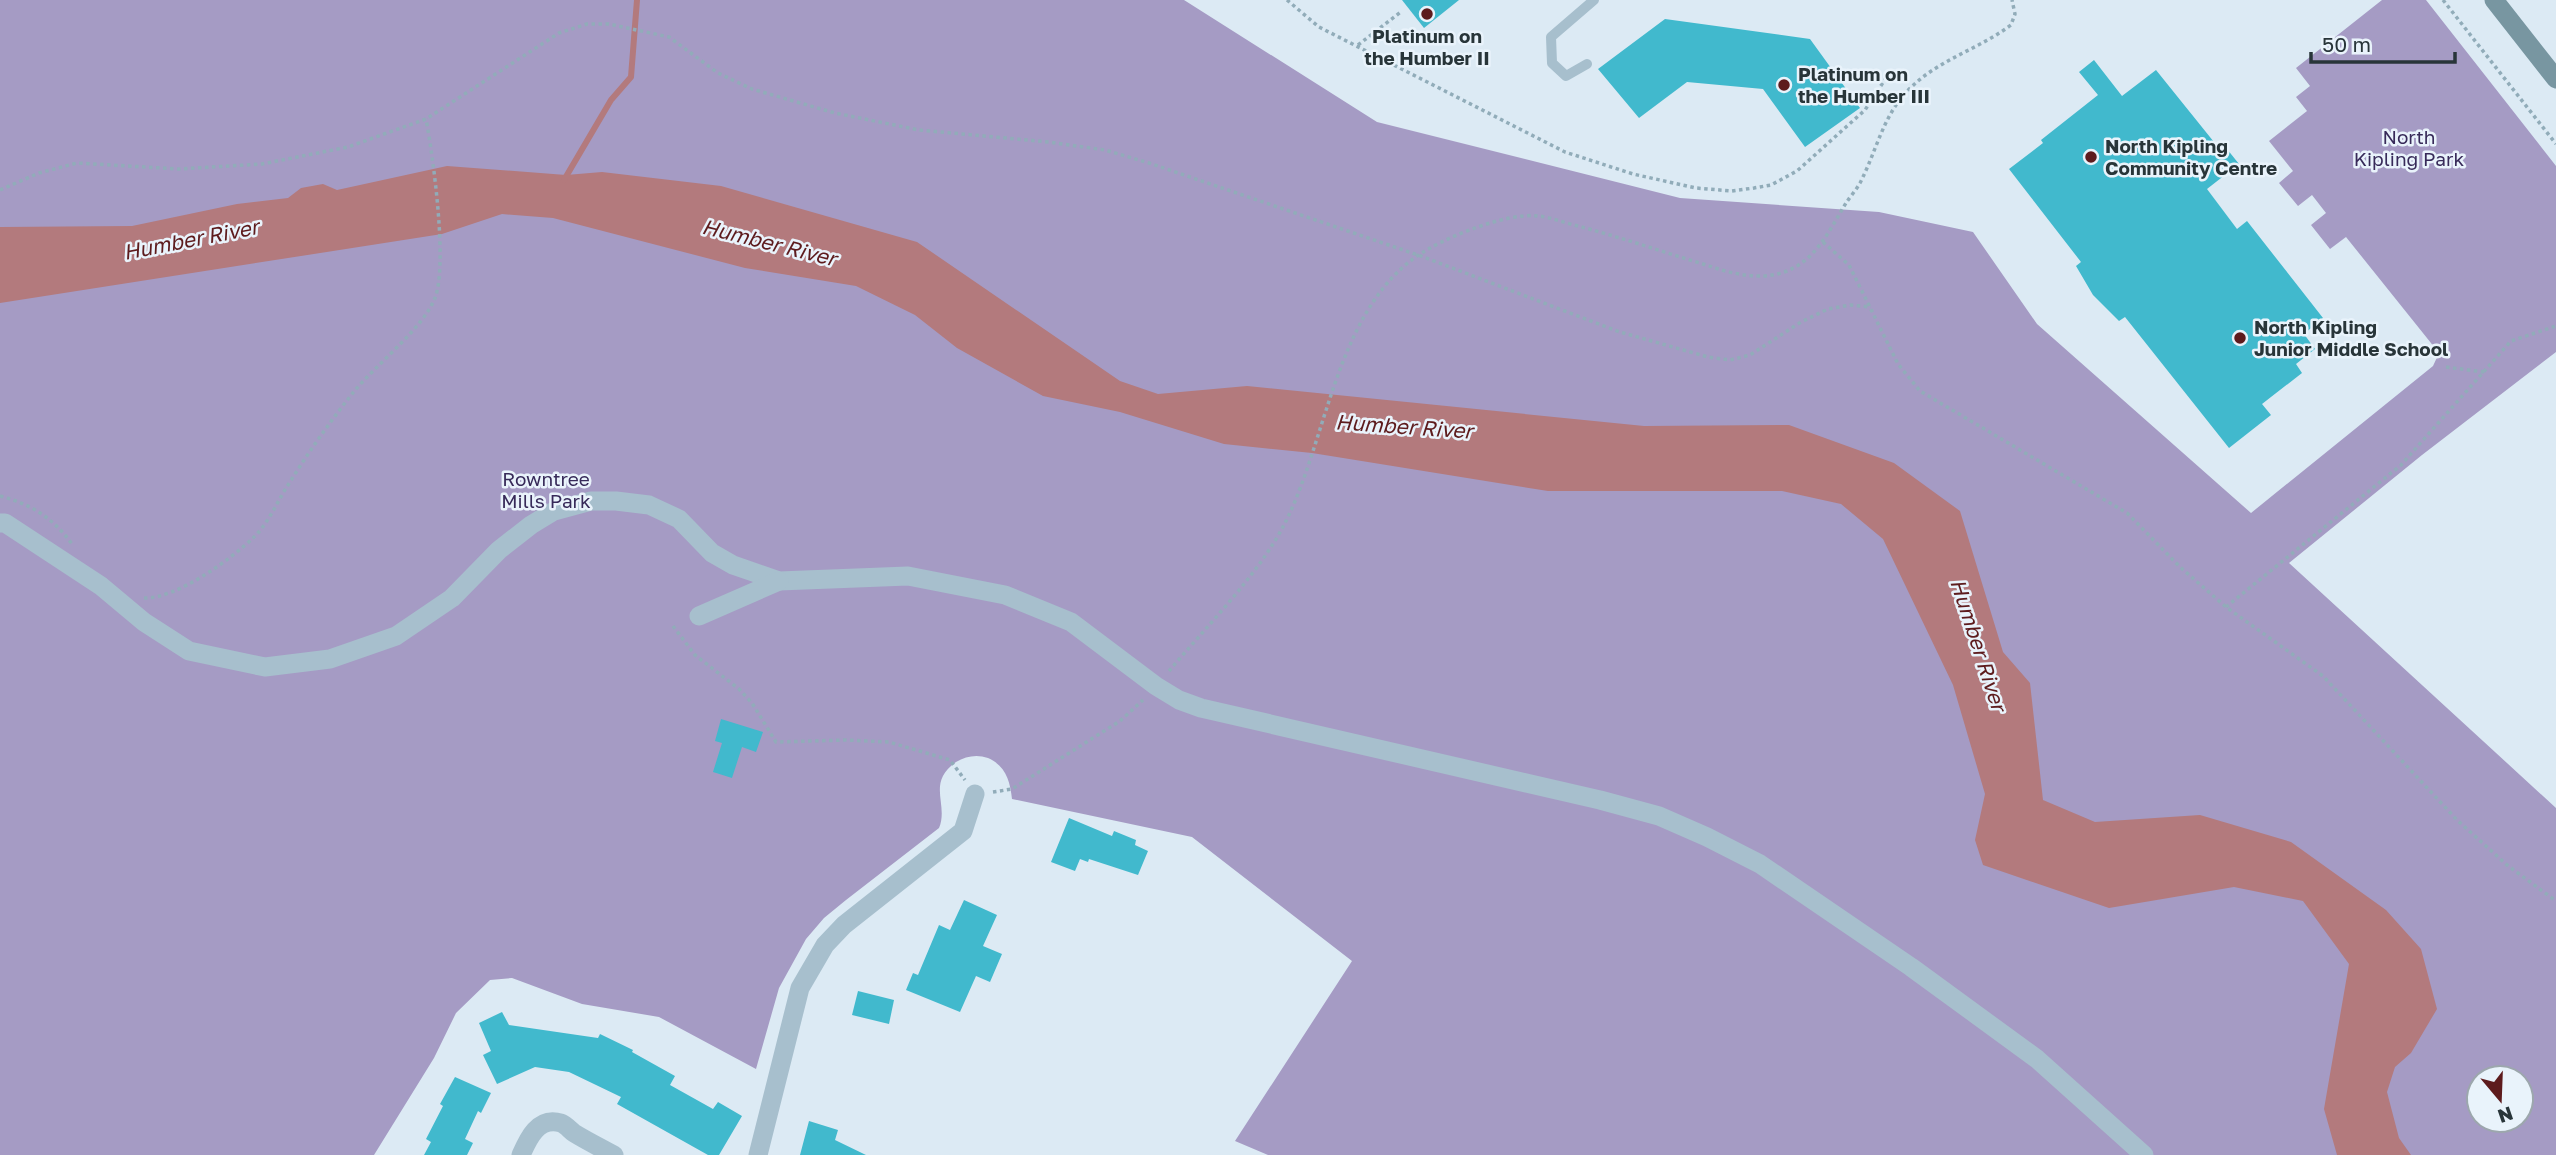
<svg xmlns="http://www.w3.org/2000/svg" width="2556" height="1155" font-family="'Golos Text',sans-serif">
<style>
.green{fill:#a59bc4;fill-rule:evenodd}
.water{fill:#b37a7d}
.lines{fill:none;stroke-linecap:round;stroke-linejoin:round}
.stream{stroke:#b37a7d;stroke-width:6}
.building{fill:#41b9cd}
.path{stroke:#91acb9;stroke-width:3.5;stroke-dasharray:3.5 3.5;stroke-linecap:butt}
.service{stroke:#a7bfcd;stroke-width:10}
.minor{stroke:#a7bfcd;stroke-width:19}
.tertiary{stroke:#a7bfcd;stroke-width:19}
.secondary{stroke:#7896a1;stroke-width:19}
.poi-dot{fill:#5d1b1d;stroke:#e9f3fb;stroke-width:2.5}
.labels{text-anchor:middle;stroke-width:5;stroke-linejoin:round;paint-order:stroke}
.poi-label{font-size:19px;font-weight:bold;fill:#283539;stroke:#e9f3fb;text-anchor:start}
.park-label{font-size:19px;fill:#372a59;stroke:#e9f3fb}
.water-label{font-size:21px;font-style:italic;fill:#5d1b1d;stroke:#e9f3fb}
</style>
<rect width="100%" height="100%" fill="#dceaf4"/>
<path class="green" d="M0,0h1184l193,122 303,76 199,14 94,20 64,92 214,189 182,-147 6,-13 -93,-116 -16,12 -19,-24 15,-12 -14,-18 -14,11 -19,-23 14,-12 -24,-30 38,-30 -11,-14 14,-11 -14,-18 86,-68h44l130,166v186l-134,103 -133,108 267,245v347h-1288l-33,-14 117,-180 -160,-124 -180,-38c-2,-18 -6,-33 -24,-41 -11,-4 -22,-2 -32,4 -30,21 -7,42 -17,66l-93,72 -22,18 -18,21 -27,49 -23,81 -97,-52 -77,-13 -70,-26 -22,2 -34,33 -22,45 -60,97h-374zM2479,1078h42v42h-42z"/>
<path class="water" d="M447,166l119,9 36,-3 119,14 196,56 203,139 38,13 89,-8 397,40 145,-1 105,38 66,48 43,141 27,31 13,117 52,22 105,-7 91,27 95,68 35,39 16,60 -26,44 -16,14 -8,25 12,46 12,17h-74l-13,-46 25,-145 -46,-63 -69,-14 -125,21 -126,-43 -8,-25 10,-46 -32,-109 -70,-146 -42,-35 -59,-13h-234l-236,-38 -88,-9 -104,-32 -77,-16 -86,-48 -42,-33 -59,-29 -111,-18 -192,-50 -51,-4 -60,20 -442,69v-76l132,-1 105,-22 51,-6 13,-10 22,-4 14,6z"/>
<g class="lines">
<path class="stream" d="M564,180l47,-80 20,-23 6,-77"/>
</g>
<g class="building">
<path d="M1402,0h57l-35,28z"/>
<path d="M1665,19l145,20 50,69 -55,39 -42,-58 -76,-7 -48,36 -41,-49z"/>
<path d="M2094,60l28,36 34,-26 66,82 5,-3 12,15 -32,25 30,40 10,-8 76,97 -19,16 11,15 -19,15 6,9 -40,31 9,11 -42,33 -104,-131 -6,4 -26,-26 -17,-29 5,-4 -72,-93 34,-26 -2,-3 57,-45 -19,-23z"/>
<path d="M721,719l42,13 -7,20 -14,-5 -10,31 -19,-6 9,-29 -7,-2z"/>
<path d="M1069,818l43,18 2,-5 22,9 -1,5 13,6 -10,24 -49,-16 -1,3 -8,-3 -5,12 -24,-9z"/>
<path d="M964,900l33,15 -14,31 19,8 -12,28 -14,-6 -16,36 -54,-22 7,-17 5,2 21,-50 11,5z"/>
<path d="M858,991l36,9 -5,24 -37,-9z"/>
<path d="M502,1012l7,13 89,13 2,-4 33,16 -1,2 43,24 -5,9 43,24 5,-7 24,14 -23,39h-11l-91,-51 4,-7 -52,-25 -34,-5 -38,17 -14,-29 8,-4 -12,-28z"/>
<path d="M455,1077l36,16 -10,20 -3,-2 -13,28 8,4 -6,12h-43l7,-13 -5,-3 17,-33 -3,-2z"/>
<path d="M809,1121l29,9 -3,10 31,15h-66z"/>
</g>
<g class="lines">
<g class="path">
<path d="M1287,0l32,27 246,125 68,22 63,14 36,3 22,-3 17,-3 26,-14 68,-61 21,-32"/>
<path d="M2443,0l113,144"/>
<path d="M1358,45l44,-34"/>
<path d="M0,190l39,-17 38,-10 102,6 83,-5 86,-17 78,-28 133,-86 28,-9h22l60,13 49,36 34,16 83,24 84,17 130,12 56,8 44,13 269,92 202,77 88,25 22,3 20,-5 51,-33 27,-13 22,-4 21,2"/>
<path d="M1823,242l26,23 49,99 22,27 207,122 53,54 46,40 97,69 134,144 50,45 49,36"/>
<path d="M2446,367l38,5"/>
<path d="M0,496c31,8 53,22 72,48"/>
<path d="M144,598c32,1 86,-38 109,-60 15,-14 24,-36 35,-53 20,-32 41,-62 64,-91 23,-29 70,-64 83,-96 13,-34 -2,-142 -9,-179"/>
<path d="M2226,607l175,-142 110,-124 45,-15"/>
<path d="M673,626l22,29 44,34 13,14 24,39 70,-2 43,2 61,18 15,20"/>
<path d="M1169,671c37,-44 92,-99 117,-150 42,-85 50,-208 131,-265 26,-18 90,-44 121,-40 12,1 24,6 36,9 43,11 86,26 129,39 27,9 56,18 84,7 30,-12 43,-42 59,-68 4,-6 10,-13 14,-20 13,-25 20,-54 36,-78 30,-43 76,-51 115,-80l4,-11 -3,-14"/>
<path d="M993,792l19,-3 108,-68 23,-21"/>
</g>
<path class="service" d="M1587,64l-21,12 -14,-13 -1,-26 43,-37"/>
<g class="minor">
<path d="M0,523h5l96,63 43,36 45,29 76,16 65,-8 66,-23 56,-38 47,-48 32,-25 23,-14 37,-10h25l33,4 30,14 33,34 21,12 46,16 129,-5 97,19 66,27 85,64 23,14 22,8 399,92 59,16 48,21 53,27 151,103 126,92 107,96"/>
<path d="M699,616l80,-35"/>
<path d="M521,1155c7,-16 17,-39 40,-32 5,2 9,7 13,10 13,8 27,15 40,22"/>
</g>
<path class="tertiary" d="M758,1155l42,-167 25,-43 19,-20 119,-94 12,-37"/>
<path class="secondary" d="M2494,0l62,79"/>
</g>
<g class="poi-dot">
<circle cx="1427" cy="14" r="7"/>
<circle cx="1784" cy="85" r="7"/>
<circle cx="2091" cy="157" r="7"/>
<circle cx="2240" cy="338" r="7"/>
</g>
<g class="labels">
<g class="poi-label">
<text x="1427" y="43" text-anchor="middle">Platinum on<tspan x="1427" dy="22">the Humber II</tspan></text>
<text x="1798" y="81">Platinum on<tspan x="1798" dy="22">the Humber III</tspan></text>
<text x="2105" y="153">North Kipling<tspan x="2105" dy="22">Community Centre</tspan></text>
<text x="2254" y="334">North Kipling<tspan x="2254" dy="22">Junior Middle School</tspan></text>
</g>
<g class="park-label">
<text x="2409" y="144">North<tspan x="2409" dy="22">Kipling Park</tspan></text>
<text x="546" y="486">Rowntree<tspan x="546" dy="22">Mills Park</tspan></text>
</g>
<g class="water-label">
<text transform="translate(191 240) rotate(-11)" y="7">Humber River</text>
<text transform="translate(769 243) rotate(14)" y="7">Humber River</text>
<text transform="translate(1404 427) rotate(4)" y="7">Humber River</text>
<text transform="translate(1978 645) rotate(72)" y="7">Humber River</text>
</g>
</g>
<g transform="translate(2500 1099) rotate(161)"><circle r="33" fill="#e9f3fb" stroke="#9ca7ad" stroke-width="2"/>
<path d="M0-5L12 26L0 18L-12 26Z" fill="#5d1b1d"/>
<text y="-10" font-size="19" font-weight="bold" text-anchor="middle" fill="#283539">N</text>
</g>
<path d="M2311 52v10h144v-10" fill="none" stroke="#283539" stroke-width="3.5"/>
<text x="2322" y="52" font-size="21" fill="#283539" stroke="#e9f3fb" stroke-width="5" paint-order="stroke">50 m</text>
</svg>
